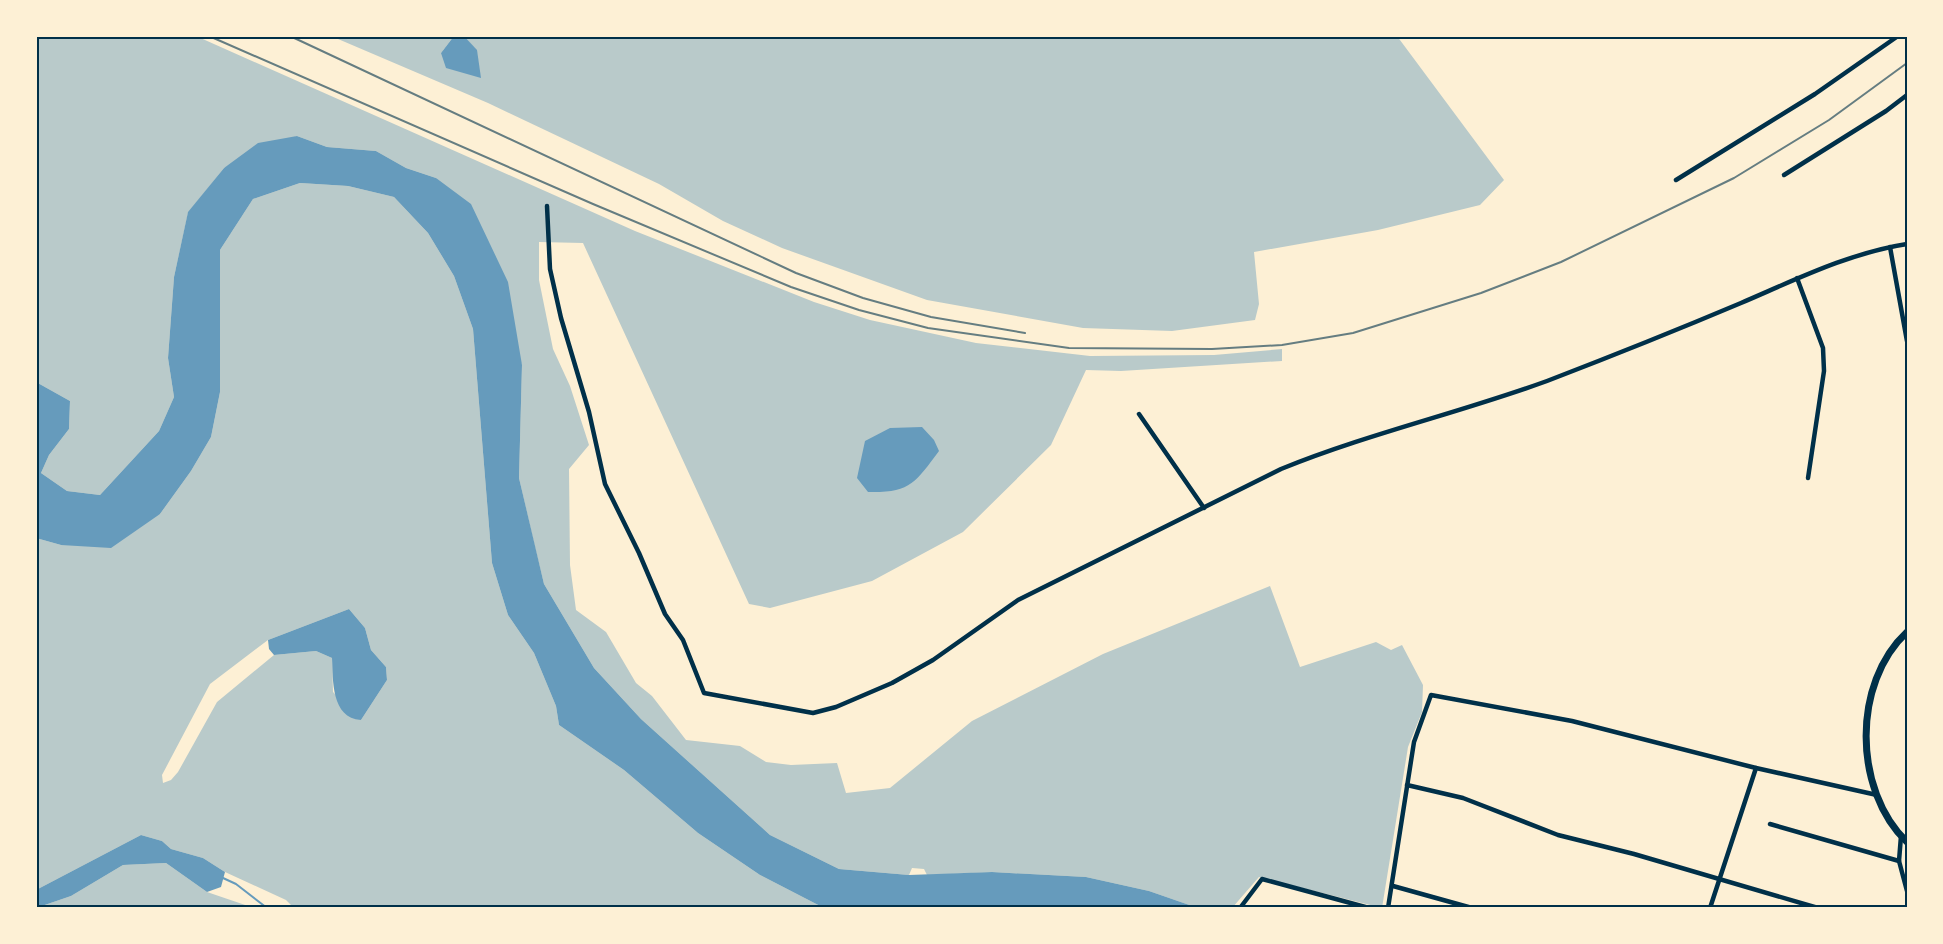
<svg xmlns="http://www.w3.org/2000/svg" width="1943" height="944" font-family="Raleway,sans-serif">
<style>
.green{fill:#b9caca;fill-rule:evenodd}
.water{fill:#669bbc}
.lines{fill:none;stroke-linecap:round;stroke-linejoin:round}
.stream{stroke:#669bbc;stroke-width:2}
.minor{stroke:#003049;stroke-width:4.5}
.secondary{stroke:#003049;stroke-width:7}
.rail{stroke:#657d81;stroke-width:2}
.neatline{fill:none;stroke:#003049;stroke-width:2}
</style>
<rect width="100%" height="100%" fill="#fdf0d5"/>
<g class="green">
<path d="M36,36h160l439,195 179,71 56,18 106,23 114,13 124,-1 68,-6v12l-161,10 -35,-1 -35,75 -88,87 -91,49 -102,27 -21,-4 -166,-361 -44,-1v38l14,69 17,37 19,59 -20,24 1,96 6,45 30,22 30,51 16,13 34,44 54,6 26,16 25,3 46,-2 9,30 44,-5 82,-67 131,-67 167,-68 30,81 76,-25 15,8 11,-5 21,40 -1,27 -14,35 -26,161 -123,-31 -27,31h-34l-49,-17 -63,-14 -94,-5 -65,3 -3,-6 -12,-1 -3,7 -70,-6 -69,-34 -129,-116 -47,-51 -50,-84 -10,-41 -15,-65 3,-113 -86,-187 -30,-10 -30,-17 -49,-4 -30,-11 -73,32 -36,45 -14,64 -6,81 6,39 -15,34 -59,64 -33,-4 -26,-18 8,-18 20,-26 1,-28 -34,-19z"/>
<path d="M331,36h123l-13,17 36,-2 -13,-15h933l107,144 -24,25 -102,25 -124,22 5,52 -4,16 -83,11 -89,-3 -156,-28 -145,-52 -59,-27 -64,-37 -171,-81z"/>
<path d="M300,183l48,3 46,11 34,36 26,43 19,53 19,234 16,52 26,38 22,53 3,19 65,45 74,63 62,42 64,33h-530l-8,-8 -61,-28 -22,-14 -32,-9 -9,-8 -21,-6 -105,55v-352l25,7 99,-31 31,-43 20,-34 9,-45v-142l33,-51zM349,609l16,19 6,22 15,17 1,13 -26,40 -28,-28 -1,-34 -16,-7 -42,4 -57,47 -39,70 -7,8 -8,3 -1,-8 48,-91 58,-44z"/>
<path d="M166,863l41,29 47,16h-218l35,-12 52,-31z"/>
</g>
<g class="water">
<path d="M454,36h10l13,14 4,28 -35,-10 -5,-15z"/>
<path d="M297,136l30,11 49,4 30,17 30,10 35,26 37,78 14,83 -3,113 25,106 50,84 47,51 129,116 69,34 70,6 83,-3 94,5 63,14 49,17h-374l-64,-33 -62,-42 -74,-63 -65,-45 -3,-19 -22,-53 -26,-38 -16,-52 -19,-234 -19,-53 -26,-43 -34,-36 -46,-11 -48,-3 -47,16 -33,51v142l-9,45 -20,34 -31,43 -49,34 -50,-3 -25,-7v-156l34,19 -1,28 -20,26 -8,18 26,18 33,4 59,-64 15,-34 -6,-39 6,-81 14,-65 36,-44 34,-25z"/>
<path d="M922,427l12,13 5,11c-24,32 -29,42 -71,41l-11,-14 8,-37 25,-13z"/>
<path d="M349,609l16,19 6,22 15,17 1,13 -26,40c-30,-2 -28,-40 -29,-62l-16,-7 -42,4 -5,-6 -1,-9z"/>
<path d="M141,835l21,6 9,8 32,9 22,14 -4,15 -14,5 -41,-29 -43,2 -52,31 -35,12v-18z"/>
</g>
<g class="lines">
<path class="stream" d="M223,878l13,6 31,24"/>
<g class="minor">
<path d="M1784,175l102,-64 21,-16"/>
<path d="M1676,180l139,-86 83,-58"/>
<path d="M547,206l3,63 11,49 28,94 16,72 34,69 26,61 18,26 21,53 109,20 23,-6 56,-24 41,-23 85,-60 263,-131c86,-35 178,-56 266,-88 65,-25 130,-51 194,-78 54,-23 108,-50 166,-59"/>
<path d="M1890,247l17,94"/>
<path d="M1797,278l26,70 1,23 -16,107"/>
<path d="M1139,414l65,94"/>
<path d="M1407,785l56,13 95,37 76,19 184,54"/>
<path d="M1770,824l129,37"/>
<path d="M1901,836l-2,25 8,30"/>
<path d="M1393,886l79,22"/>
<path d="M1240,908l22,-29 107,29"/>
<path d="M1388,908l26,-166 17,-47 141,26 184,47 121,27"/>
<path d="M1710,908l46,-140"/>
</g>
<path class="secondary" d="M1907,632c-55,51 -54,158 0,210"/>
<g class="rail">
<path d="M209,36l384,168 198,83 68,23 69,18 141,20 143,1 70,-4 71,-12 128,-40 80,-31 173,-84 95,-58 78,-57"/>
<path d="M290,36l506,237 67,25 68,19 94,16"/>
</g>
</g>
<rect width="1943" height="944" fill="none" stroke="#fdf0d5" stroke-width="75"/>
<rect x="38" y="38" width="1868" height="868" class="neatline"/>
</svg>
